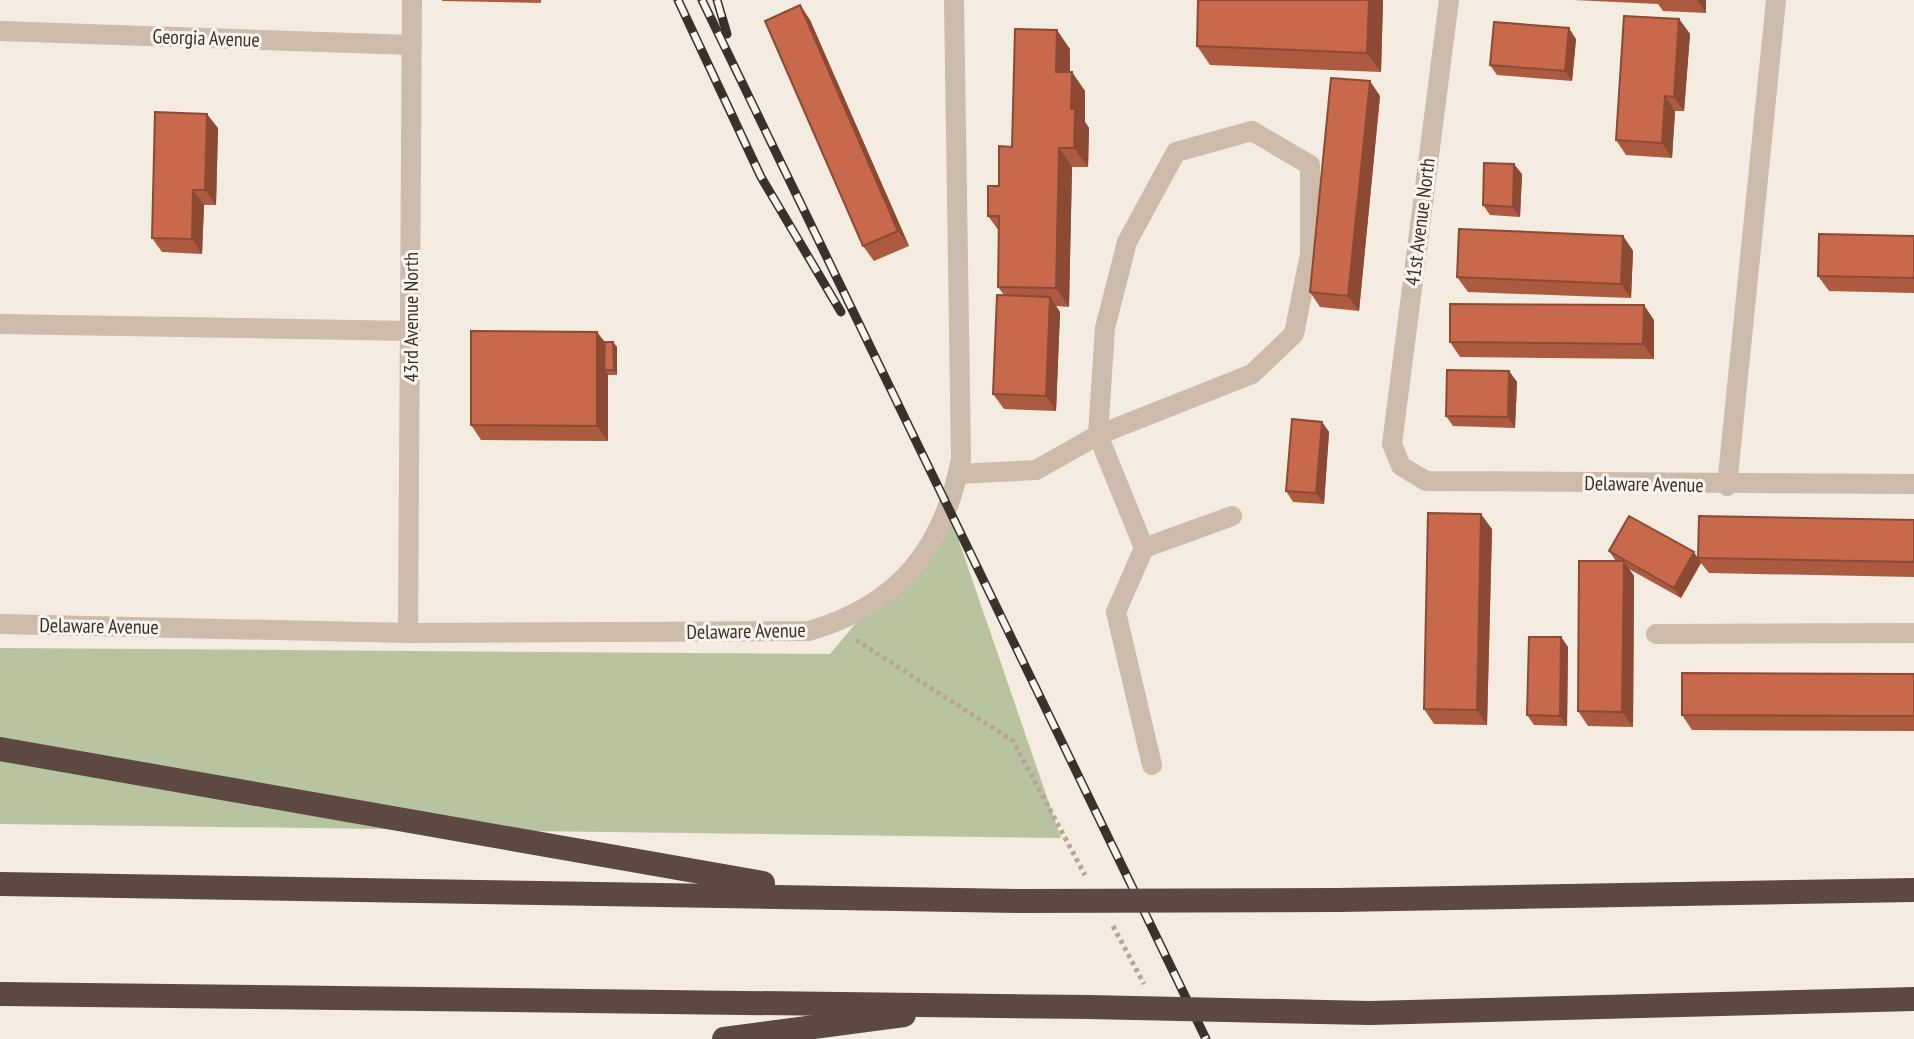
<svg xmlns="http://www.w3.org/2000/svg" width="1914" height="1039" font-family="'PT Sans Narrow',sans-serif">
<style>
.green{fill:#b8c4a0}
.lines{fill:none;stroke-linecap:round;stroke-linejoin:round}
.path{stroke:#b9a596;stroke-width:5;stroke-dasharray:4 4;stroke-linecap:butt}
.minor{stroke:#cdbbac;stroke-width:20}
.highway{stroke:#5c4a42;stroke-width:24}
.rail-casing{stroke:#3b302b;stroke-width:9}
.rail{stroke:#fbf5ee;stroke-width:6;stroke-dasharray:18;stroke-linecap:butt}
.highway-bridge{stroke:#5c4a42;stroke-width:24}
.wall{fill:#ac5a40}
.shaded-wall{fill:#8c4a34}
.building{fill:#c8694b;stroke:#8c4a34;stroke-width:2}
.labels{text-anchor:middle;stroke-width:6;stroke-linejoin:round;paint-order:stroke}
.street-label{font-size:20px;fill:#3b302b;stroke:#fbf5ee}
</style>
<rect width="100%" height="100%" fill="#f4ebe1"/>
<path class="green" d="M949,512l112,326 -1061,-14v-176l830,6z"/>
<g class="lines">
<g class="path">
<path d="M856,640l157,101 72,134"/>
<path d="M1113,926l31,58"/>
</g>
<g class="minor">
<path d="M1449,0l-57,444 9,22 25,15 488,3"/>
<path d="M0,31l412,14"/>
<path d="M0,324l411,7"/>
<path d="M958,474l78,-4 62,-35 7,-107 22,-86 49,-90 76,-21 58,34v89l-16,80 -42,40 -154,61 46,113 88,-32"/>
<path d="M1727,486l49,-486"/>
<path d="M1144,548l-28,64 36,153"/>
<path d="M0,624l408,9 401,-2c90,-26 134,-82 152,-172l-7,-459"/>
<path d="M408,633l4,-633"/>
<path d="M1656,634l258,-1"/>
</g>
<g class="highway">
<path d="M0,749l763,134"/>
<path d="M0,884l1022,17"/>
<path d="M1338,900l576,-10"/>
<path d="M0,994l1088,13"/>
<path d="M1370,1013l544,-14"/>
<path d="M724,1039l180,-24"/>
</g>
<defs>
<g id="rail">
<path d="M678,0l83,177 80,135"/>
<path d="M702,0l504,1039"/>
<path d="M717,0l10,34"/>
</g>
</defs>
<use href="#rail" class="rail-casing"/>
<use href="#rail" class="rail"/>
<g class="highway-bridge">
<path d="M1022,901l316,-1"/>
<path d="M1088,1007l282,6"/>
</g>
</g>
<g class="wall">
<path d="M442,0h99v3l-99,-2z"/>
<path d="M1383,0l-2,72 -171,-7 -13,-19z"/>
<path d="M1573,0h133v13l-43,-2 -5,-7z"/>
<path d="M800,5l10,15 99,226 -35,15 -11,-15z"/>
<path d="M1679,19l11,15 -6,77h-9l-3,47 -46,-3 -10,-15z"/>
<path d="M1576,39l-4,42 -75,-6 -7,-10z"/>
<path d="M1070,49v23l15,19v31l4,6 -1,39h-16l-3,140 -13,-1 4,6 -4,99 -52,-2 -11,-15 11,-99 -6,-8 1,-56 -11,-15 24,-69z"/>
<path d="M1380,96l-21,215 -39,-4 -10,-15z"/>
<path d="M218,128l-2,77h-12l-2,49 -40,-2 -10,-14z"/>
<path d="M1522,174l-2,43 -30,-2 -7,-10z"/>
<path d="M1623,236l10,15 -2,47 -163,-6 -11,-15z"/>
<path d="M1914,236v57l-85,-2 -11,-15z"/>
<path d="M1654,320v39l-194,-2 -10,-15z"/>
<path d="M605,342h8l4,5v28h-9v66l-127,-1 -10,-15z"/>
<path d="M1509,371l8,11 -2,46 -62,-2 -7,-10z"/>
<path d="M1322,422l7,10 -5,72 -31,-2 -7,-11z"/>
<path d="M1914,520v57l-205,-4 -8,-10 -20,35 -52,-29 5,7 -1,151 -45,-1 -10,-15 38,-150 -7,-10 89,7z"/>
<path d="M1492,529l-5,196 -53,-1 -10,-15z"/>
<path d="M1561,637l7,10 -1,79 -33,-1 -7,-10z"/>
<path d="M1914,674v57l-222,-1 -10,-15z"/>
</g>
<g class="shaded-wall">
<path d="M1369,0h14l-2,72 -14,-19z"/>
<path d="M1697,0h9v13z"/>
<path d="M800,5l10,15 99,226 -11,-15z"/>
<path d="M1679,19l11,15 -6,77 -10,-14z"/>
<path d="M1569,28l7,11 -4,42 -7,-10z"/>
<path d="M1057,30l13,19 -1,42 -13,-19z"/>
<path d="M1072,72l13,19v31l4,6 -1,39 -14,-19 -3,-39z"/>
<path d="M1370,81l10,15 -21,215 -11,-15z"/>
<path d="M1665,96l10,15 -3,47 -10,-15z"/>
<path d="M207,114l11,14 -2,77 -11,-15z"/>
<path d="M1059,148l13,19 -3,140 -13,-19z"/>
<path d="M1514,164l8,10 -2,43 -7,-10z"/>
<path d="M193,190l11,15 -2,49 -10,-15z"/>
<path d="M1623,236l10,15 -2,47 -10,-14z"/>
<path d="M1050,297l10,15 -4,99 -10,-15z"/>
<path d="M1644,305l10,15v39l-11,-15z"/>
<path d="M597,332l11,14 -4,24 4,5v66l-11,-15z"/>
<path d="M613,342l4,5v28l-3,-5z"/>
<path d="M1509,371l8,11 -2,46 -7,-11z"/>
<path d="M1322,422l7,10 -5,72 -8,-11z"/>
<path d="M1481,514l11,15 -5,196 -10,-15z"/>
<path d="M1694,552l7,11 -20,35 -7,-10z"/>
<path d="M1624,561l10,15 -1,151 -11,-15z"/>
<path d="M1561,637l7,10 -1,79 -7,-10z"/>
</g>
<g class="building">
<path d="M1198,0h171l-2,53 -170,-7z"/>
<path d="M800,5l98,226 -35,15 -98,-225z"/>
<path d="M1624,16l55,3 -5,78 -9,-1 -3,47 -46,-3z"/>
<path d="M1494,22l75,6 -4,43 -75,-6z"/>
<path d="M1015,29l42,1 -1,42h16l-1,37h4l-1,39h-15l-3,140 -58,-1 1,-71h-11v-30h11v-40l13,1z"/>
<path d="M1331,78l39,3 -22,215 -38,-4z"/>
<path d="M155,112l52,2 -2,76h-12l-1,49 -40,-1z"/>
<path d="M1484,163l30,1 -1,43 -30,-2z"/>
<path d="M1459,229l164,7 -2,48 -164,-7z"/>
<path d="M1819,234l95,2v42l-96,-2z"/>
<path d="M997,295l53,2 -4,99 -53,-2z"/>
<path d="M1450,304l194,1 -1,39 -193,-2z"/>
<path d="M471,331l126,1v94l-126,-1z"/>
<path d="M605,342h8l1,28h-10z"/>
<path d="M1447,370l62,1 -1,46 -62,-1z"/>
<path d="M1292,419l30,3 -6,71 -30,-2z"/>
<path d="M1428,513l53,1 -4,196 -53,-1z"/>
<path d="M1629,516l65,36 -20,36 -65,-37z"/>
<path d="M1699,516l215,4v42l-216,-4z"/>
<path d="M1579,561h45l-2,151 -44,-1z"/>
<path d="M1529,637h32l-1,79 -33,-1z"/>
<path d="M1682,673l232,1v42l-232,-1z"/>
</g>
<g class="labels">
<g class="street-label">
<text transform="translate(206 38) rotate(2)" y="7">Georgia Avenue</text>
<text transform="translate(1420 222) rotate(-83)" y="7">41st Avenue North</text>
<text transform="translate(411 317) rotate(-90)" y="7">43rd Avenue North</text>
<text transform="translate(1644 484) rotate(1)" y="7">Delaware Avenue</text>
<text transform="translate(99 626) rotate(1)" y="7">Delaware Avenue</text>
<text transform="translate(746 631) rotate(-1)" y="7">Delaware Avenue</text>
</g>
</g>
</svg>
